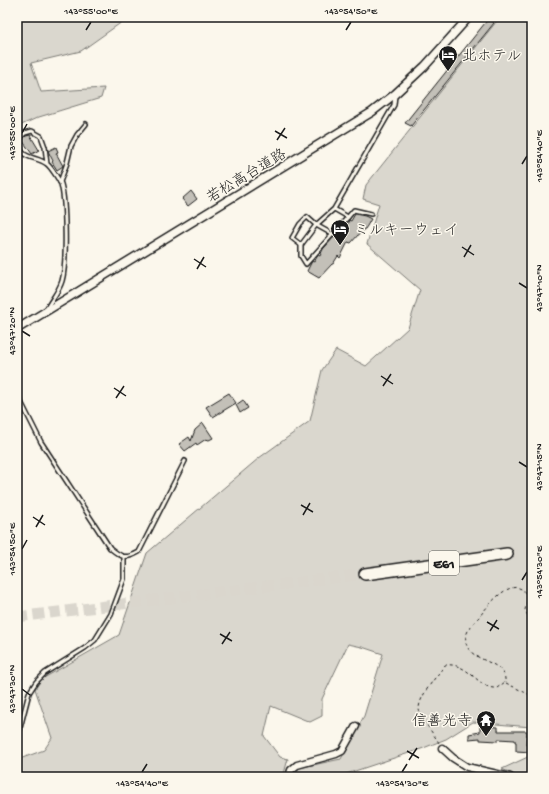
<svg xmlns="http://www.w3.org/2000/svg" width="549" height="794" font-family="'Gochi Hand','Klee One',sans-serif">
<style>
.green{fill:#dad7ce;stroke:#7b7a75}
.building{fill:#c3c0b8;stroke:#1c1c1c}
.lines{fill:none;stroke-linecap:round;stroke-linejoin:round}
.motorway-tunnel{stroke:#dad6cd;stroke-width:11;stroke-dasharray:11 5.5;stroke-linecap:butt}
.service-casing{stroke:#1c1c1c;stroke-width:6}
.minor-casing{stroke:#1c1c1c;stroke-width:9}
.tertiary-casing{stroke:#1c1c1c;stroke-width:10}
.motorway-casing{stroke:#1c1c1c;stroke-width:14}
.path{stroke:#1c1c1c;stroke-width:1;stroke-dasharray:3 3;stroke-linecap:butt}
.service{stroke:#fbf7ec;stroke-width:3}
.minor{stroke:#fbf7ec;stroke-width:6}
.tertiary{stroke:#fbf7ec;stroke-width:7}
.motorway{stroke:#fbf7ec;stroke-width:11}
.ticks{fill:none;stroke:#1c1c1c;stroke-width:1.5}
.labels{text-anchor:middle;stroke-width:3;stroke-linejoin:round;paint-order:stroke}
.shield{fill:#fbf7ec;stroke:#5f5e5a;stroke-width:1}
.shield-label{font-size:14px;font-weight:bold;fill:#1c1c1c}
.poi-label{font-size:15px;fill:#1c1c1c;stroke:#fbf7ec;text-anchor:start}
.street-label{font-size:15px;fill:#1c1c1c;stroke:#fbf7ec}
.neatline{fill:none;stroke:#1c1c1c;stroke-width:1.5}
.ticks-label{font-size:10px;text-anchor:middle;fill:#1c1c1c}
</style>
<rect width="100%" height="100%" fill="#fbf7ec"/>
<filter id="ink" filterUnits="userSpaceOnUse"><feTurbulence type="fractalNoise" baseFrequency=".025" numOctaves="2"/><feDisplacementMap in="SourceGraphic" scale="8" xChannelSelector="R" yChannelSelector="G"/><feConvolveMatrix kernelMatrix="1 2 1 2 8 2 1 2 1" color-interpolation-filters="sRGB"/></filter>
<g filter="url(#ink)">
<g class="green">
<path d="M17,17h112l-48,34 -50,12 10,29 63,-4 -3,10 -62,19 -22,10z"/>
<path d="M500,17h32v712l-1,-2 -58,-5 -27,17 -25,10 -84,28h-45l7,-9 42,-9 23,-43 19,-62 -21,-7 -14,-3 -26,55v17l-12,6 -39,-16 -7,30 16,21 8,2 -5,18h-266v-17l27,-10 8,-12 -17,-49 7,-10 77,-44 28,-82 112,-95 51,-37 12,-51 14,-20 30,16 42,-38 12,-38 -53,-46 12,-40 -16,-5 3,-14z"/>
<path d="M532,755v22h-13l-17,-8z"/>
</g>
<g class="building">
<path d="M489,18l5,5 -83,103 -6,-3z"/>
<path d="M30,135l9,15 -7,4 -10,-14 4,-4z"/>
<path d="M56,147l2,5 -2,1 7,13 -6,4 -5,-8 1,-1 -5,-10z"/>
<path d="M191,191l6,8 -9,7 -6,-7z"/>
<path d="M355,214l10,2 6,3 -4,7 -2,3h-1l-2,3h-1l-2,3h-1l-7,8 -3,-1 -8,16 -2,-2 -5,8h-1l-13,14 -12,-7 5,-10 2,1 4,-7 2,1 3,-7 11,-12 1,1 4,-6 1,1 4,-7 2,1 3,-7 2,1z"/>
<path d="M229,393l7,10 -23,14 -7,-10z"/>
<path d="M243,400l5,8 -8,5 -4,-8z"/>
<path d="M203,423l10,15 -4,2 -3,-1 -9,6 -1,-2 -11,8 -6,-7 10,-7 2,4 4,-11z"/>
<path d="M480,726l18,1v4h29l-1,14h5v7l-15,-1v-9h-1v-2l-17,-1v2l-18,-1v-2l-11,1v-5l11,-2z"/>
</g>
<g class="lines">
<g class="motorway-tunnel">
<path d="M507,554l25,-3"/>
<path d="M17,617l348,-43"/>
</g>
<defs>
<g id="service">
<path d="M60,182l7,-19 4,-17 6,-11 9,-11"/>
<path d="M334,209l14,8 -42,47 -5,-8v-11l15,-20 18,-16 60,-104 1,-10"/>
<path d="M348,217l6,-7 17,4"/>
<path d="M301,245l-9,-7 8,-14 7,-7 9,8 16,9"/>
<path d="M47,308c5,-9 12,-17 15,-27 5,-17 4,-79 -1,-97 -2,-4 -10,-17 -14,-20 -12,-9 -29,-3 -28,-26l6,-5 7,-2 9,5 4,11 2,17"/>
<path d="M17,394l24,48 69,106c11,9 15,12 29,4l46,-91"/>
<path d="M17,733l3,-5 9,-35 7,-11 9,-9 40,-25 10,-8 16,-26 13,-35v-22"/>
</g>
<g id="minor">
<path d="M442,748l11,10 14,9 43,10"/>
<path d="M289,777l2,-7 6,-5 39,-11 6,-3 14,-25"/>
</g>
<path id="tertiary" d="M17,329l355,-217 23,-18 30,-28 44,-49"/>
<path id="motorway" d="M365,574l142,-20"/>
</defs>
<use href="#service" class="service-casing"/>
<use href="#minor" class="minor-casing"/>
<use href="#tertiary" class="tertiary-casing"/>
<use href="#motorway" class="motorway-casing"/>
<g class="path">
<path d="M506,683l26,13"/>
<path d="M439,743c-6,-10 -14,-19 -19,-30 -6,-12 18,-38 25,-48 25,-3 33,25 52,23l8,-6c2,-21 -31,-19 -38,-36 -1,-2 -2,-7 -1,-9 1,-8 8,-14 13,-20 9,-11 29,-38 44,-27 2,2 4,6 5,8l-3,12 4,8h3"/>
</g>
<use href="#service" class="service"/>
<use href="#minor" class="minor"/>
<use href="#tertiary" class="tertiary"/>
<use href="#motorway" class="motorway"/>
</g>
</g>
<path class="ticks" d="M86,30l5,-8M346,30l5,-8M275,131l12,7M22,133l5,-9M277,140l8,-12M522,164l5,-8M462,247l12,8M464,257l7,-12M194,259l12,8M197,269l7,-12M519,283l8,5M22,331l8,5M381,376l12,8M383,386l8,-12M114,388l12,8M116,398l8,-12M519,462l8,5M301,505l12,7M303,515l7,-12M33,517l12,8M36,527l7,-12M22,549l5,-9M522,580l5,-8M487,622l12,7M490,631l7,-11M220,634l12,7M222,644l8,-12M22,689l8,6M407,751l12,7M409,760l8,-12M142,772l5,-8M402,772l5,-8"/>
<defs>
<symbol id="hotel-pin" viewBox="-11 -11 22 30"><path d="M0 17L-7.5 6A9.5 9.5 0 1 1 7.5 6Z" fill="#1c1c1c" stroke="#fbf7ec"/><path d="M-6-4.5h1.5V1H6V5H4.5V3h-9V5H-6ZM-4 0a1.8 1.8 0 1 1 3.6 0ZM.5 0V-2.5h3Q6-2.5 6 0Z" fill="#fff"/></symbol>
<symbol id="temple-pin" viewBox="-11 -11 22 30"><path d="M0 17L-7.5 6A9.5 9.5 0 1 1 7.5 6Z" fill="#1c1c1c" stroke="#fbf7ec"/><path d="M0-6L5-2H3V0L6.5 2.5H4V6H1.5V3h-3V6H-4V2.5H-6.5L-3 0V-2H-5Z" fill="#fff"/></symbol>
</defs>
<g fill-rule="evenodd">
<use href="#hotel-pin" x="437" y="44" width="22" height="30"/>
<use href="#hotel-pin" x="329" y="218" width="22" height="30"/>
<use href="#temple-pin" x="475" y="709" width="22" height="30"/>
</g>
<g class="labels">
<rect class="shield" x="429" y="551" width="30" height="24" rx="3"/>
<g class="shield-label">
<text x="444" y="568">E61</text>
</g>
<g class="poi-label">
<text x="462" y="60">北ホテル</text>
<text x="354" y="234">ミルキーウェイ</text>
<text x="472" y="725" text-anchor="end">信善光寺</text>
</g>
<g class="street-label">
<text transform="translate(246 175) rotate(-31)" y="5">若松高台道路</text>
</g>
</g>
<rect width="549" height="794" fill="none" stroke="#fbf7ec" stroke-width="44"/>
<rect x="22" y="22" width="505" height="750" class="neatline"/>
<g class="ticks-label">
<text x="91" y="14">143°55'00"E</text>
<text x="351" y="14">143°54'50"E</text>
<text transform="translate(11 133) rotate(-90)" y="4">143°55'00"E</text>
<text transform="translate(538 156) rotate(-90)" y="4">143°54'40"E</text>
<text transform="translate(538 288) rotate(-90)" y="4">43°47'10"N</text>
<text transform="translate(11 331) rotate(-90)" y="4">43°47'20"N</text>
<text transform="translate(538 467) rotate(-90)" y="4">43°47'15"N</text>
<text transform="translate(11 549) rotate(-90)" y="4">143°54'50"E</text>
<text transform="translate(538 572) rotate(-90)" y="4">143°54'30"E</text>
<text transform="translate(11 689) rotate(-90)" y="4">43°47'30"N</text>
<text x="142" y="786">143°54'40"E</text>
<text x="402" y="786">143°54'30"E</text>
</g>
</svg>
